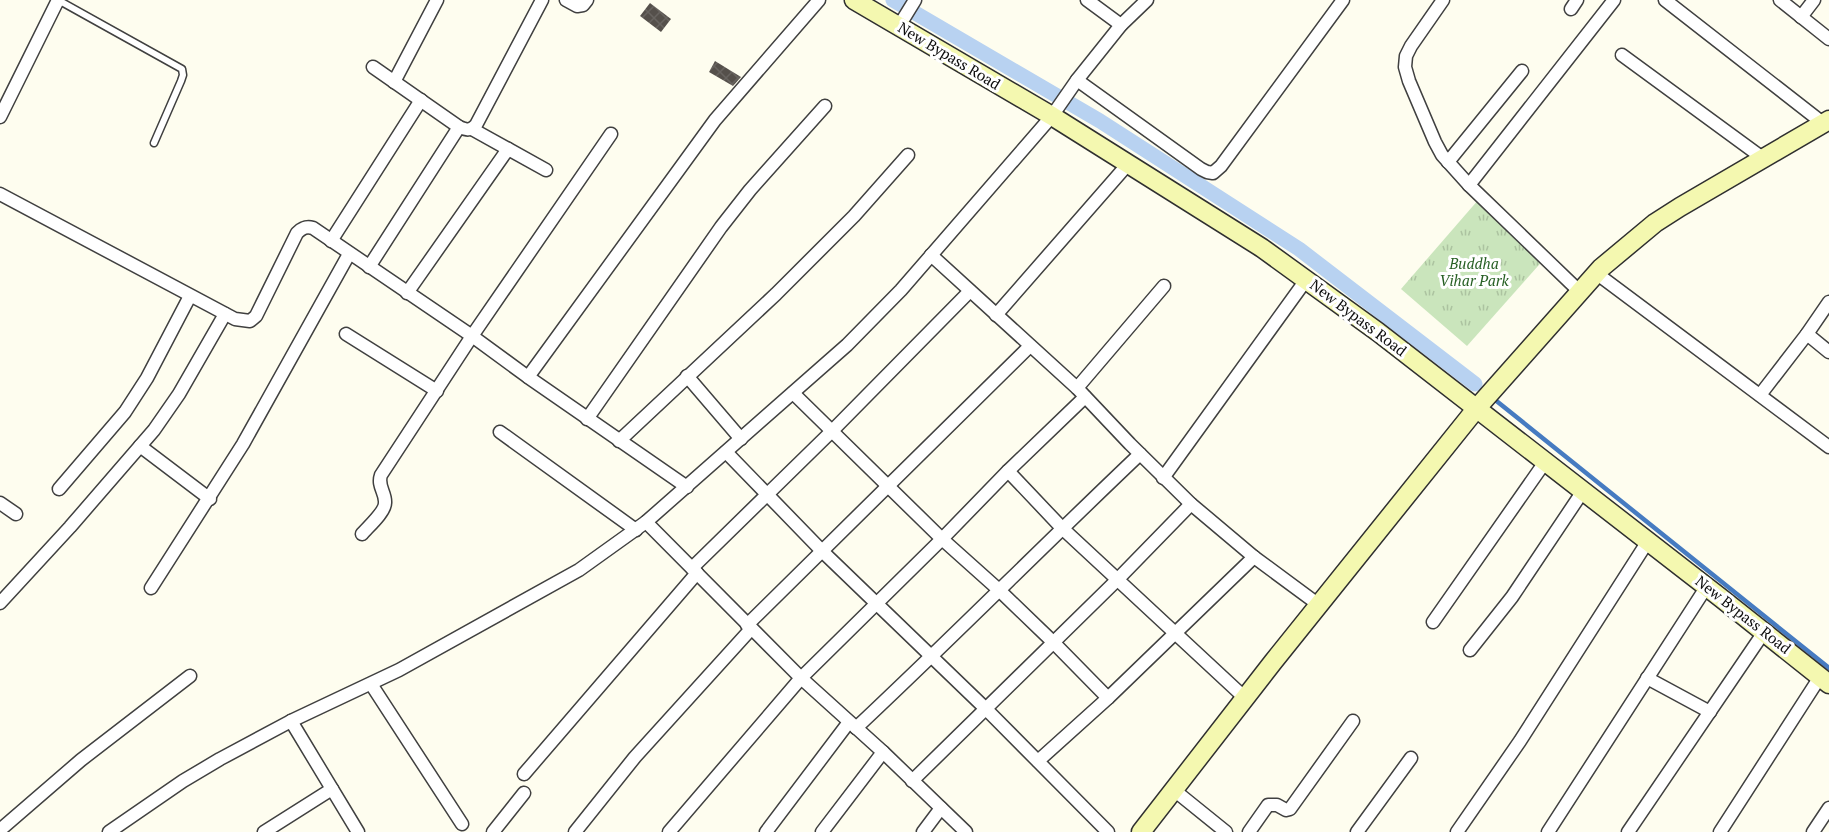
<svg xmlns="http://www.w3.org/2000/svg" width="1829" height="832" font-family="'PT Serif',serif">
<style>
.park{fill:url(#park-tufts)}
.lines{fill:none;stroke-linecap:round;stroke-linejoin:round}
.stream{stroke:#467bc1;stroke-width:4.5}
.canal{stroke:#b8d2f1;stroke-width:15}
.building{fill:url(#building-cross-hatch)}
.lane-casing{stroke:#404040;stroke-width:9}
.street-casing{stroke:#404040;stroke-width:15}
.secondary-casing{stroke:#2f2f2f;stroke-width:21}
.lane{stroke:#fff;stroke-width:6}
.street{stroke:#fff;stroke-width:12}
.secondary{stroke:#f4f8b0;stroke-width:18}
.labels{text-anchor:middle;stroke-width:6;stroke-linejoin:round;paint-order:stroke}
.street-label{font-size:15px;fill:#0d0d0d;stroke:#fff}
.park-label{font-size:15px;font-style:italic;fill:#265f23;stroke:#fff}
</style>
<defs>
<pattern id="park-tufts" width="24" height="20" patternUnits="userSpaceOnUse" patternTransform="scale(1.5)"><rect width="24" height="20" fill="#cae5bc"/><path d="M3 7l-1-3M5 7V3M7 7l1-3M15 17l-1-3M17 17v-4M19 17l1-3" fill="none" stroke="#acc3a0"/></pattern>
<pattern id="building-cross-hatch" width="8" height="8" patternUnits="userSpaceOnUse" patternTransform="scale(1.5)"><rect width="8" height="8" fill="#55504b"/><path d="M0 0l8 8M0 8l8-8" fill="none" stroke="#686460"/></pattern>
</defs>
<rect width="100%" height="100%" fill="#fefdef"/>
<path class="park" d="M1479,199l67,58 -79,89 -66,-57z"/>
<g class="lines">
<path class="stream" d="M1494,399l335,269"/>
<path class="canal" d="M893,0l207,121 199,128 176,135"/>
</g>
<g class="building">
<path d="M650,3l21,16 -10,13 -21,-16z"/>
<path d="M715,61l26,16 -8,9 -24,-14z"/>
</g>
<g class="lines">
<defs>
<path id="lane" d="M58,0l124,69 1,6 -2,6 -27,62"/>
<g id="street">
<path d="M566,0l11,6 6,-1 4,-5"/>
<path d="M1087,0l34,25"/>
<path d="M1443,0l-32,46 -5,10 -1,11 4,14 26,61 7,13 27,30 110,106"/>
<path d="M1665,0l159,124"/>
<path d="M1780,0l49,39"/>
<path d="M1571,9l6,-9"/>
<path d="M1801,17l13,-17"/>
<path d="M899,26l16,-26"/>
<path d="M1622,55l142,104"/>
<path d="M373,67l86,60c8,3 11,4 17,-2l66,-125"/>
<path d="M1077,80l124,89 6,3 6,1 8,-7 122,-166"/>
<path d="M394,82l43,-82"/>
<path d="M0,117l58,-117"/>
<path d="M472,129l74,41"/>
<path d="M1448,162l74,-91"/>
<path d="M1469,185l145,-185"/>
<path d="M0,194l235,125 15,2 6,-5 41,-83c5,-5 9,-7 16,-5l159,108 56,41 159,110"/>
<path d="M331,241l90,-141"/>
<path d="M931,255l146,133 53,56 61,60 63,53 65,48"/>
<path d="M369,267l90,-140"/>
<path d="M1596,273l233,174"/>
<path d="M407,293l101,-144"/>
<path d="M996,315l132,-151"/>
<path d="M346,334l91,57"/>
<path d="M1807,334l22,18"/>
<path d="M687,376l54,63"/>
<path d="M528,377l187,-257 104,-120"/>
<path d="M1077,388l87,-102"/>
<path d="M793,393l149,146 57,51 55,53 54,55"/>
<path d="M1760,395l47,-61 22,-32"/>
<path d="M587,419l134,-192 29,-37 75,-84"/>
<path d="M500,432l136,98"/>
<path d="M619,441l157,-147 78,-78 54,-61"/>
<path d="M140,446l70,53"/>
<path d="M726,452l96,99 164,158 122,123"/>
<path d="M1008,471l54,57 183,170"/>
<path d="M1163,478l143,-198"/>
<path d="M59,489l66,-77 22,-34 43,-82"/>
<path d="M0,503l16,11"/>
<path d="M646,522l155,156 82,74 83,80"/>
<path d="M362,534c6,-7 23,-22 23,-31 1,-10 -8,-17 -4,-28l91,-139 139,-202"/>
<path d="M692,568l140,-137 138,-140"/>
<path d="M151,588l92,-144 106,-190"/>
<path d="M0,603l70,-76 84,-97 25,-36 46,-80"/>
<path d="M1433,622l112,-160"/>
<path d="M747,625l283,-279"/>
<path d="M1470,650l42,-53 71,-106"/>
<path d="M1647,678l63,34"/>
<path d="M371,684l91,140"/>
<path d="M291,721l67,111"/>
<path d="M856,728c96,-90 188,-183 284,-274"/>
<path d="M1038,761l70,-63 146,-141"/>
<path d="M524,774l173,-201"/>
<path d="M912,781l205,-201 74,-76"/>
<path d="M1174,790l52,42"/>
<path d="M0,830l81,-70 109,-84"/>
<path d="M109,832l74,-51 37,-22 71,-38 108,-51 180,-100 67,-48 201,-177 54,-55 151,-174 25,-36 44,-55 26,-25"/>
<path d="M264,832l68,-43"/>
<path d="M493,832l31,-39"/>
<path d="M575,832l60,-75 116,-128"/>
<path d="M669,832l132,-154 141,-139 66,-68 77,-74"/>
<path d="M766,832l83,-110"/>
<path d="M822,832l61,-80"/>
<path d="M923,832l18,-24"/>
<path d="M1249,832l19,-27h9l9,5 4,-1 63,-88"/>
<path d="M1357,832l54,-74"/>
<path d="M1457,832l63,-91 128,-200"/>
<path d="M1548,832l159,-246"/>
<path d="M1628,832l136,-200"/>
<path d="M1720,832l100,-155"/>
<path d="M1813,832l16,-24"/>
</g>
<g id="secondary">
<path d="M854,0l198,116 210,132 116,84 343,266 108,86"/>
<path d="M1141,832l132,-170 203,-253 125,-141 54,-45 25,-16 149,-87"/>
</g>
</defs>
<use href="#lane" class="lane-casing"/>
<use href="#street" class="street-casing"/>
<use href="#secondary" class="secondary-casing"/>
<use href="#lane" class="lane"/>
<use href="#street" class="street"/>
<use href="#secondary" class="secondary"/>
</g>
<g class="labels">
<g class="street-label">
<text transform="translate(949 56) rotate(31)" y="5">New Bypass Road</text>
<text transform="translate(1358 318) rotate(37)" y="5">New Bypass Road</text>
<text transform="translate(1743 615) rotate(38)" y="5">New Bypass Road</text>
</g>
<g class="park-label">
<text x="1474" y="269">Buddha<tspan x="1474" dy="17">Vihar Park</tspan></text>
</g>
</g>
</svg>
